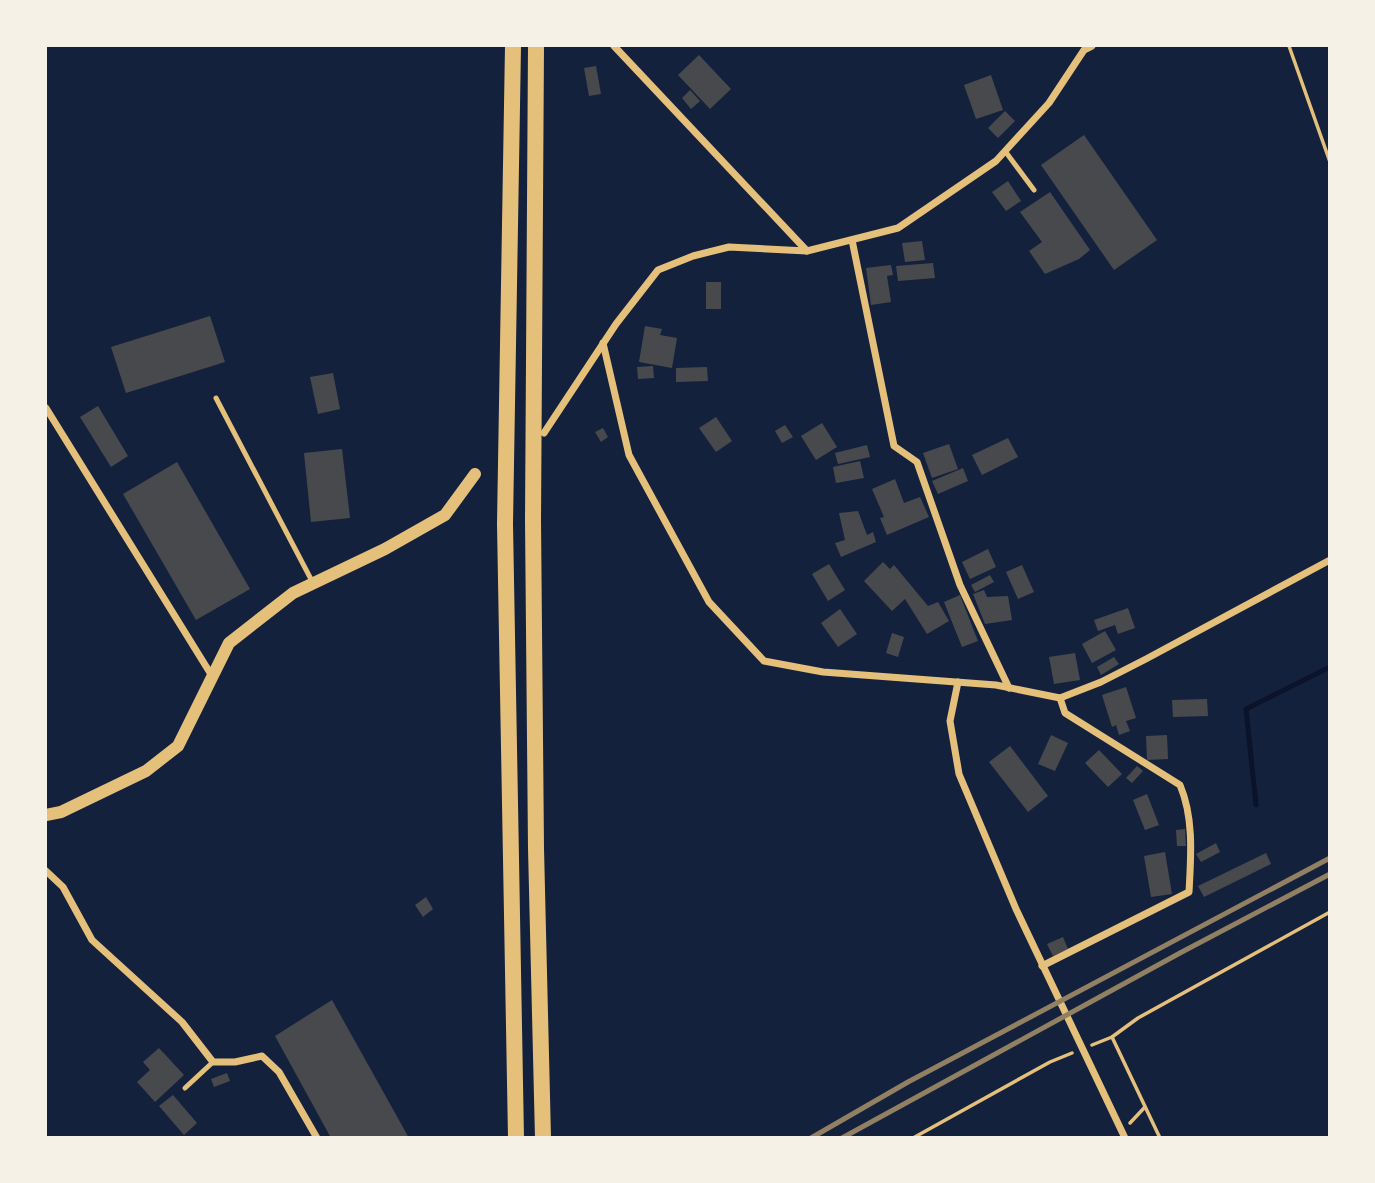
<svg xmlns="http://www.w3.org/2000/svg" width="1375" height="1183" font-family="Overpass,sans-serif">
<style>
.lines{fill:none;stroke-linecap:round;stroke-linejoin:round}
.stream{stroke:#0b132b;stroke-width:5}
.building{fill:#48494c}
.path{stroke:#e5c07b;stroke-width:3.5}
.service{stroke:#e5c07b;stroke-width:5}
.minor{stroke:#e5c07b;stroke-width:7}
.tertiary{stroke:#e5c07b;stroke-width:12}
.trunk{stroke:#e5c07b;stroke-width:16}
.rail{stroke:#918062;stroke-width:5}
</style>
<rect width="100%" height="100%" fill="#14213d"/>
<g class="lines">
<path class="stream" d="M1256,805l-10,-96 84,-42"/>
</g>
<g class="building">
<path d="M699,55l32,34 -21,20 -32,-34z"/>
<path d="M596,66l5,28 -12,2 -5,-28z"/>
<path d="M991,75l12,35 -27,9 -12,-34z"/>
<path d="M690,90l10,11 -9,8 -9,-11z"/>
<path d="M1005,111l10,10 -17,17 -10,-10z"/>
<path d="M1084,135l73,105 -43,30 -73,-105z"/>
<path d="M1008,181l13,20 -15,10 -14,-19z"/>
<path d="M1050,192l40,58 -11,9 -34,15 -16,-23 13,-9 -22,-30z"/>
<path d="M922,241l3,19 -20,2 -3,-19z"/>
<path d="M933,263l2,15 -37,3 -2,-15z"/>
<path d="M891,265l2,10 -6,1 4,26 -20,3 -5,-37z"/>
<rect x="706" y="282" width="15" height="27"/>
<path d="M210,316l15,46 -99,31 -15,-46z"/>
<path d="M645,326l17,3 -2,6 17,3 -5,30 -33,-6z"/>
<path d="M653,366l1,12 -16,1 -1,-12z"/>
<path d="M707,367l1,14 -32,1v-14z"/>
<path d="M333,373l7,36 -22,5 -8,-37z"/>
<path d="M98,406l30,50 -17,11 -31,-50z"/>
<path d="M716,417l16,24 -16,11 -17,-24z"/>
<path d="M822,423l15,24 -21,13 -15,-24z"/>
<path d="M785,425l8,12 -11,6 -7,-12z"/>
<path d="M603,428l5,9 -7,5 -6,-10z"/>
<path d="M1008,438l10,19 -36,18 -10,-20z"/>
<path d="M949,444l9,25 -26,9 -9,-25z"/>
<path d="M867,445l3,12 -32,7 -3,-11z"/>
<path d="M342,449l8,69 -39,4 -7,-69z"/>
<path d="M860,461l4,17 -28,5 -3,-16z"/>
<path d="M177,462l73,127 -54,31 -73,-126z"/>
<path d="M963,468l5,13 -30,13 -6,-13z"/>
<path d="M895,479l9,24 16,-6 9,20 -42,18 -7,-17 4,-1 -12,-28z"/>
<path d="M858,511l9,24 6,-3 3,10 -35,15 -6,-14 10,-3 -6,-27z"/>
<path d="M988,549l8,18 -26,12 -8,-17z"/>
<path d="M883,562l7,7 4,-4 34,41 10,-4 11,19 -22,13 -22,-35 -13,12 -28,-30z"/>
<path d="M829,564l16,26 -17,11 -16,-27z"/>
<path d="M1022,565l12,27 -16,7 -12,-27z"/>
<path d="M990,575l4,7 -19,10 -4,-7z"/>
<path d="M984,590l3,7 21,-1 4,24 -27,4 -12,-30z"/>
<path d="M960,595l18,46 -16,6 -18,-45z"/>
<path d="M1128,608l7,20 -17,6 -3,-9 -17,6 -4,-11z"/>
<path d="M840,609l17,25 -19,13 -17,-24z"/>
<path d="M1105,631l11,19 -24,13 -10,-19z"/>
<path d="M892,633l12,4 -6,20 -12,-4z"/>
<path d="M1075,653l5,27 -26,4 -5,-27z"/>
<path d="M1114,657l5,7 -18,11 -4,-8z"/>
<path d="M1126,687l10,31 -10,3 4,10 -11,4 -3,-10 -4,2 -10,-32z"/>
<path d="M1207,699l1,17 -35,1 -1,-17z"/>
<path d="M1051,735l17,8 -13,28 -17,-7z"/>
<path d="M1167,735l1,24 -21,1 -1,-24z"/>
<path d="M1010,746l38,50 -20,16 -39,-50z"/>
<path d="M1099,750l23,24 -14,13 -23,-24z"/>
<path d="M1137,766l6,5 -11,12 -6,-5z"/>
<path d="M1147,794l12,31 -14,5 -12,-30z"/>
<path d="M1185,829l1,17h-9l-1,-16z"/>
<path d="M1216,843l4,9 -19,10 -5,-8z"/>
<path d="M1165,852l7,42 -21,3 -7,-41z"/>
<path d="M1266,853l5,11 -67,33 -6,-11z"/>
<path d="M426,897l7,12 -10,8 -8,-12z"/>
<path d="M1063,937l5,12 -15,7 -6,-12z"/>
<path d="M332,1000l77,138h-78l-56,-102z"/>
<path d="M159,1048l25,27 -29,27 -18,-20 13,-12 -7,-8z"/>
<path d="M227,1073l3,8 -16,6 -3,-8z"/>
<path d="M173,1095l24,28 -13,12 -25,-29z"/>
</g>
<g class="lines">
<g class="path">
<path d="M1289,46l41,116"/>
<path d="M1112,1037l48,101"/>
<path d="M1092,1045l20,-8 26,-19 192,-106"/>
<path d="M1130,1123l15,-16"/>
<path d="M913,1138l137,-76 22,-9"/>
</g>
<g class="service">
<path d="M1005,151l29,39"/>
<path d="M216,398l97,185"/>
<path d="M185,1088l28,-26"/>
</g>
<g class="minor">
<path d="M614,46l193,205"/>
<path d="M852,240l42,206 23,16 43,123 49,103"/>
<path d="M603,343l26,112 80,147 55,59 59,11 173,13 64,13 41,-16 45,-23 184,-99"/>
<path d="M46,408l166,268"/>
<path d="M544,433l72,-109 42,-54 35,-14 36,-9 78,4 91,-23 98,-67 53,-58 35,-53 8,-4"/>
<path d="M958,682l-8,39 9,53 57,135 109,229"/>
<path d="M46,871l17,16 29,53 90,82 31,40h22l27,-6 17,16 38,66"/>
<path d="M1042,966l147,-74c2,-36 5,-74 -9,-107l-115,-72 -5,-15"/>
</g>
<path class="tertiary" d="M46,815l15,-3 85,-41 32,-25 51,-103 64,-50 92,-44 60,-34 30,-41"/>
<g class="trunk">
<path d="M513,46l-8,478 11,614"/>
<path d="M536,46l-3,474 3,328 7,290"/>
</g>
<g class="rail">
<path d="M811,1138l97,-56 422,-224"/>
<path d="M842,1138l338,-185 150,-79"/>
</g>
</g>
<rect width="1375" height="1183" fill="none" stroke="#f6f1e7" stroke-width="94"/>
</svg>
